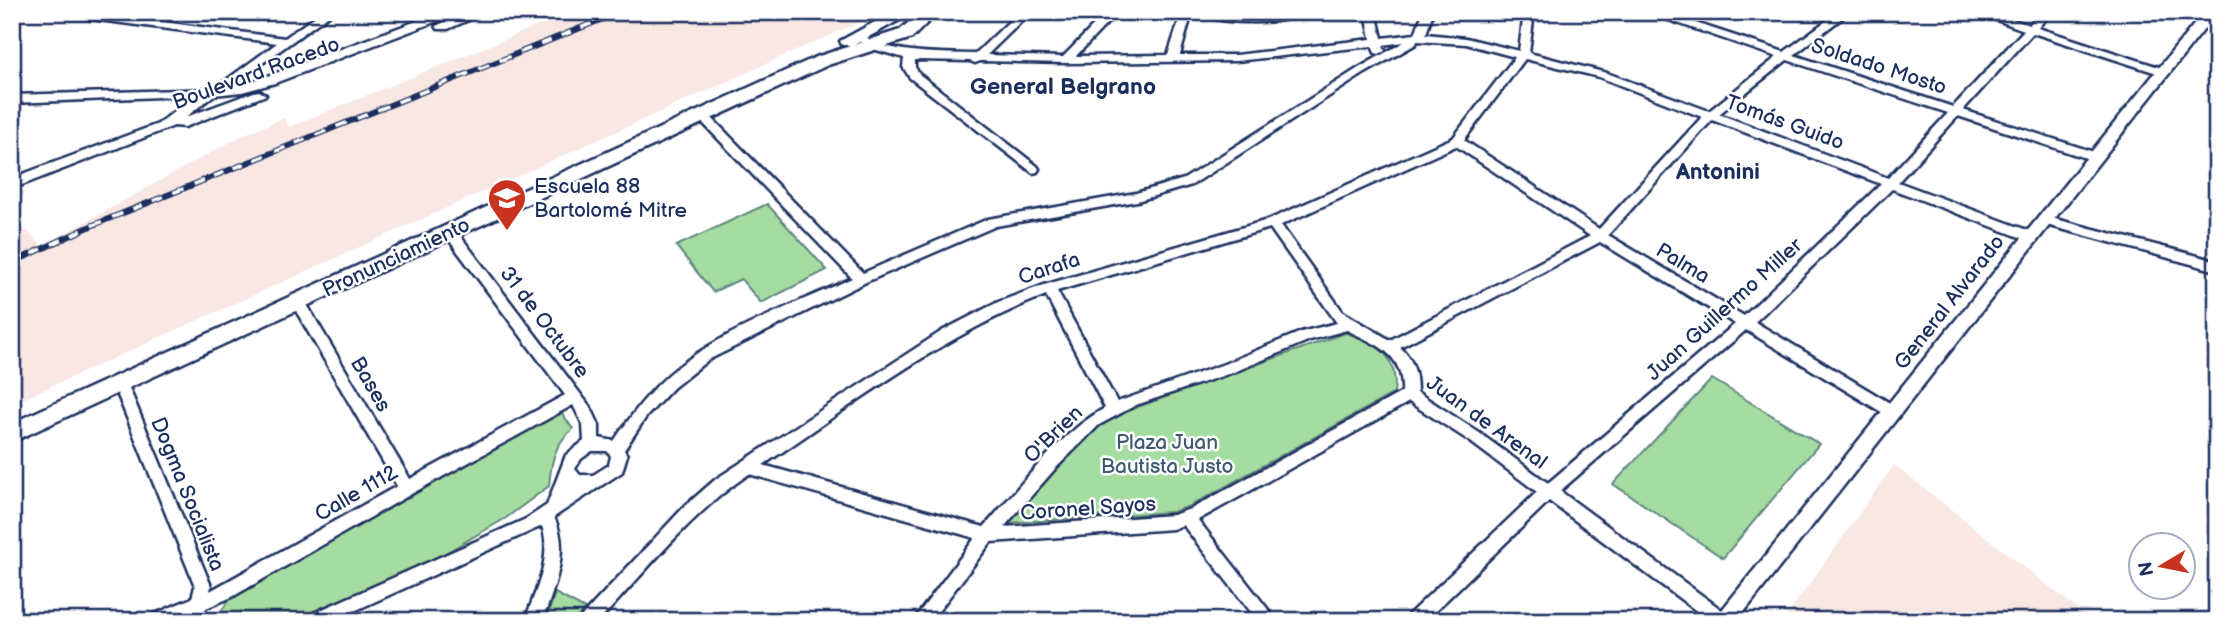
<svg xmlns="http://www.w3.org/2000/svg" width="2229" height="633" font-family="'Balsamiq Sans',sans-serif">
<style>
.built{fill:#f8e7e3}
.green{fill:#a4dca1;stroke:#608680;stroke-width:2}
.lines{fill:none;stroke-linecap:round;stroke-linejoin:round}
.minor-casing{stroke:#1b2f5e;stroke-width:5}
.tertiary-casing{stroke:#1b2f5e;stroke-width:5}
.secondary-casing{stroke:#1b2f5e;stroke-width:5}
.minor{fill:#fff;fill-rule:evenodd}
.tertiary{fill:#fff;fill-rule:evenodd}
.secondary{fill:#fff;fill-rule:evenodd}
.rail-casing{stroke:#1b2f5e;stroke-width:6}
.rail{stroke:#fff;stroke-width:3.5;stroke-dasharray:11;stroke-linecap:butt}
.labels{text-anchor:middle;stroke-width:5;stroke-linejoin:round;paint-order:stroke}
.street-label{font-size:21px;fill:#1b2f5e;stroke:#fff}
.poi-label{font-size:21px;fill:#1b2f5e;stroke:#fff;text-anchor:start}
.park-label{font-size:21px;fill:#3d5a6f;stroke:#fff}
.neighbourhood-label{font-size:23px;font-weight:bold;fill:#1b2f5e;stroke:#fff}
</style>
<rect width="100%" height="100%" fill="#fff"/>
<filter id="ink" filterUnits="userSpaceOnUse"><feTurbulence type="fractalNoise" baseFrequency=".0143" numOctaves="2"/><feDisplacementMap in="SourceGraphic" scale="14" xChannelSelector="R" yChannelSelector="G"/><feConvolveMatrix kernelMatrix="1 2 1 2 8 2 1 2 1" color-interpolation-filters="sRGB"/></filter>
<g filter="url(#ink)">
<g class="built">
<path d="M572,12l307,1 -867,391v-170l15,-3 15,15 201,-111 41,-17 5,9z"/>
<path d="M1894,465l199,156h-310z"/>
</g>
<g class="green">
<path d="M767,204l60,66 -66,33 -20,-24 -28,13 -37,-46z"/>
<path d="M1345,333c34,9 54,24 49,60l-204,113 -18,6 -163,11c32,-42 63,-81 109,-109z"/>
<path d="M1712,379l107,65 -96,114 -110,-74z"/>
<path d="M561,412l12,17c-19,15 -22,34 -24,57l-43,32 -71,41 -144,62h-78l18,-23 19,-13z"/>
<path d="M555,593l30,16 -12,12h-27z"/>
</g>
<g class="lines">
<defs>
<g id="minor">
<path d="M54,12h32l199,26 36,-26h12l-109,79h-8l-6,4 -198,8v-8l202,-6 63,-46 -218,-28z"/>
<path d="M1019,12h12l-44,43 76,2 44,-45h11l-42,44 92,-1 14,-43h10l-12,43h56l135,-16 -5,-27h10l6,26 33,-4 8,-22h10l-7,22 40,4 53,13 5,-39h10l-5,41 78,20 102,38 68,-54 -132,-45h17l122,40 54,-40h12l-56,43 159,52 71,-77 -50,-18h17l38,13 11,-13h11l-13,16 130,42 2,2 -2,2h-8l-127,-41 -70,77 137,44 2,3 -2,3h-8l-134,-44 -60,66 137,51 2,3 -2,3h-10l-133,-50 -137,133 143,86 3,4 -3,4h-10l-142,-86 -186,161 170,125 2,5h-22l-161,-120 -124,120h-20l2,-5 130,-124 -69,-52 -59,-38 -211,118 79,101h-19l-75,-96 -10,4 -182,13 -60,79h-18l62,-83 -226,-64c-58,39 -102,96 -150,147h-19l2,-5 103,-110 31,-27 226,-148 56,-29 46,-17 224,-65 185,-82 62,-81 -49,-13 -49,-3 -1,3 -51,29 -173,112 -55,16 -141,25 -130,56 -158,78 -35,28 -27,29 -22,33 3,5 -5,17 -68,45c17,35 -1,70 -11,104h-18c10,-30 28,-64 17,-95l-210,95h-27l2,-5 219,-97 21,-14 19,-50 18,-14 -1,-16 -10,-20 -160,88 -181,104 -26,11 -6,13h-17l1,-4 -8,4h-28l2,-5 42,-18 3,-12 -82,-203 2,-4h10l2,4 84,203 -1,5 187,-105 -106,-184 2,-4h10l107,181 155,-84 -122,-163 7,-4 5,1 136,179 8,17v13l15,3c15,-22 29,-42 48,-60 46,-45 130,-75 190,-103l-153,-159v-6h8l156,160 125,-54 148,-26 48,-14 173,-110 47,-27 -21,3 2,6 -6,3 -4,-1 -3,-7 -136,15 -170,2 -86,-2 -5,2 -5,-2 -55,-1v7l4,7 118,92 2,3 -2,3 -4,1 -123,-95 -7,-11 1,-9 -38,-11 -13,-11 6,-3c7,2 12,9 19,11 32,10 63,9 97,10zM1525,59l74,18 103,40 -103,112 -135,-89zM1787,60l161,53 -60,65 -169,-64zM1712,120l169,64 -137,132 -136,-81zM1456,146l134,90 -200,104 -47,-28 -62,-87zM1270,228l67,95 -36,9 -77,32 -107,38 -60,-111zM1600,242l135,82 -187,159 -70,-51 -61,-40c0,-18 -3,-32 -17,-45zM1046,295l59,113c-44,24 -87,81 -121,119l-221,-62c91,-61 180,-130 283,-170zM1347,330c30,15 57,23 55,62l-209,116 -20,7 -169,12 50,-57 45,-45 37,-20 98,-33 76,-32zM592,451h15l4,5 -2,9 -16,10h-13l-5,-6 6,-10z"/>
<path d="M1195,12l69,4 44,-4c-20,14 -93,13 -113,0z"/>
<path d="M2044,216l173,45v10l-178,-48 -1,-3z"/>
</g>
<g id="tertiary">
<path d="M441,12h20l-186,71 -33,9 -28,3 -28,22 68,-25 5,-1 7,4 -81,32 -11,-1 -162,63v-11l146,-54 47,-36 36,-4 24,-7z"/>
<path d="M467,12h20l-39,17h-10l-2,-3z"/>
<path d="M2204,12l13,1 -480,608h-24z"/>
</g>
<g id="secondary">
<path d="M893,12h21l-60,33h-12l-2,-4z"/>
<path d="M920,12h18l-26,26 -84,27 -816,377v-19l804,-366 84,-27z"/>
</g>
</defs>
<use href="#minor" class="minor-casing"/>
<use href="#tertiary" class="tertiary-casing"/>
<use href="#secondary" class="secondary-casing"/>
<use href="#minor" class="minor"/>
<use href="#tertiary" class="tertiary"/>
<use href="#secondary" class="secondary"/>
<defs>
<path id="rail" d="M12,263l79,-37 529,-214"/>
</defs>
<use href="#rail" class="rail-casing"/>
<use href="#rail" class="rail"/>
</g>
</g>
<defs>
<symbol id="school-pin" viewBox="-11 -11 22 30"><path d="M0 17L-7.5 6A9.5 9.5 0 1 1 7.5 6Z" fill="#c8321e" stroke="#fff"/><path d="M0-5L7-2L0 1L-7-2ZM-4 1L0 2.5L4 1V4Q0 6-4 4Z" fill="#fff"/></symbol>
</defs>
<g fill-rule="evenodd">
<use href="#school-pin" x="485" y="176" width="44" height="60"/>
</g>
<g class="labels">
<g class="street-label">
<text transform="translate(1879 66) rotate(18)" y="7">Soldado Mosto</text>
<text transform="translate(256 73) rotate(-20)" y="7">Boulevard Racedo</text>
<text transform="translate(1785 122) rotate(20)" y="7">Tomás Guido</text>
<text transform="translate(396 257) rotate(-25)" y="7">Pronunciamiento</text>
<text transform="translate(1683 263) rotate(31)" y="7">Palma</text>
<text transform="translate(1049 268) rotate(-18)" y="7">Carafa</text>
<text transform="translate(1949 302) rotate(-52)" y="7">General Alvarado</text>
<text transform="translate(1724 309) rotate(-42)" y="7">Juan Guillermo Miller</text>
<text transform="translate(545 322) rotate(53)" y="7">31 de Octubre</text>
<text transform="translate(371 384) rotate(60)" y="7">Bases</text>
<text transform="translate(1487 422) rotate(36)" y="7">Juan de Arenal</text>
<text transform="translate(1053 434) rotate(-44)" y="7">O'Brien</text>
<text transform="translate(356 493) rotate(-30)" y="7">Calle 1112</text>
<text transform="translate(188 494) rotate(68)" y="7">Dogma Socialista</text>
<text transform="translate(1088 508) rotate(-4)" y="7">Coronel Sayos</text>
</g>
<g class="poi-label">
<text x="534" y="193">Escuela 88<tspan x="534" dy="24">Bartolomé Mitre</tspan></text>
</g>
<g class="park-label">
<text x="1167" y="449">Plaza Juan<tspan x="1167" dy="24">Bautista Justo</tspan></text>
</g>
<g class="neighbourhood-label">
<text x="1063" y="94">General Belgrano</text>
<text x="1718" y="179">Antonini</text>
</g>
</g>
<rect width="2229" height="633" fill="none" stroke="#fff" stroke-width="42"/>
<rect x="21" y="21" width="2187" height="591" fill="none" stroke="#1b2f5e" stroke-width="2.5" filter="url(#ink)"/>
<g transform="translate(2162 566) rotate(260)"><circle r="33" fill="#ffffff" stroke="#a4acbf" stroke-width="2"/>
<path d="M0-5L12 26L0 18L-12 26Z" fill="#c8321e"/>
<text y="-10" font-size="19" font-weight="bold" text-anchor="middle" fill="#1b2f5e">N</text>
</g>
</svg>
